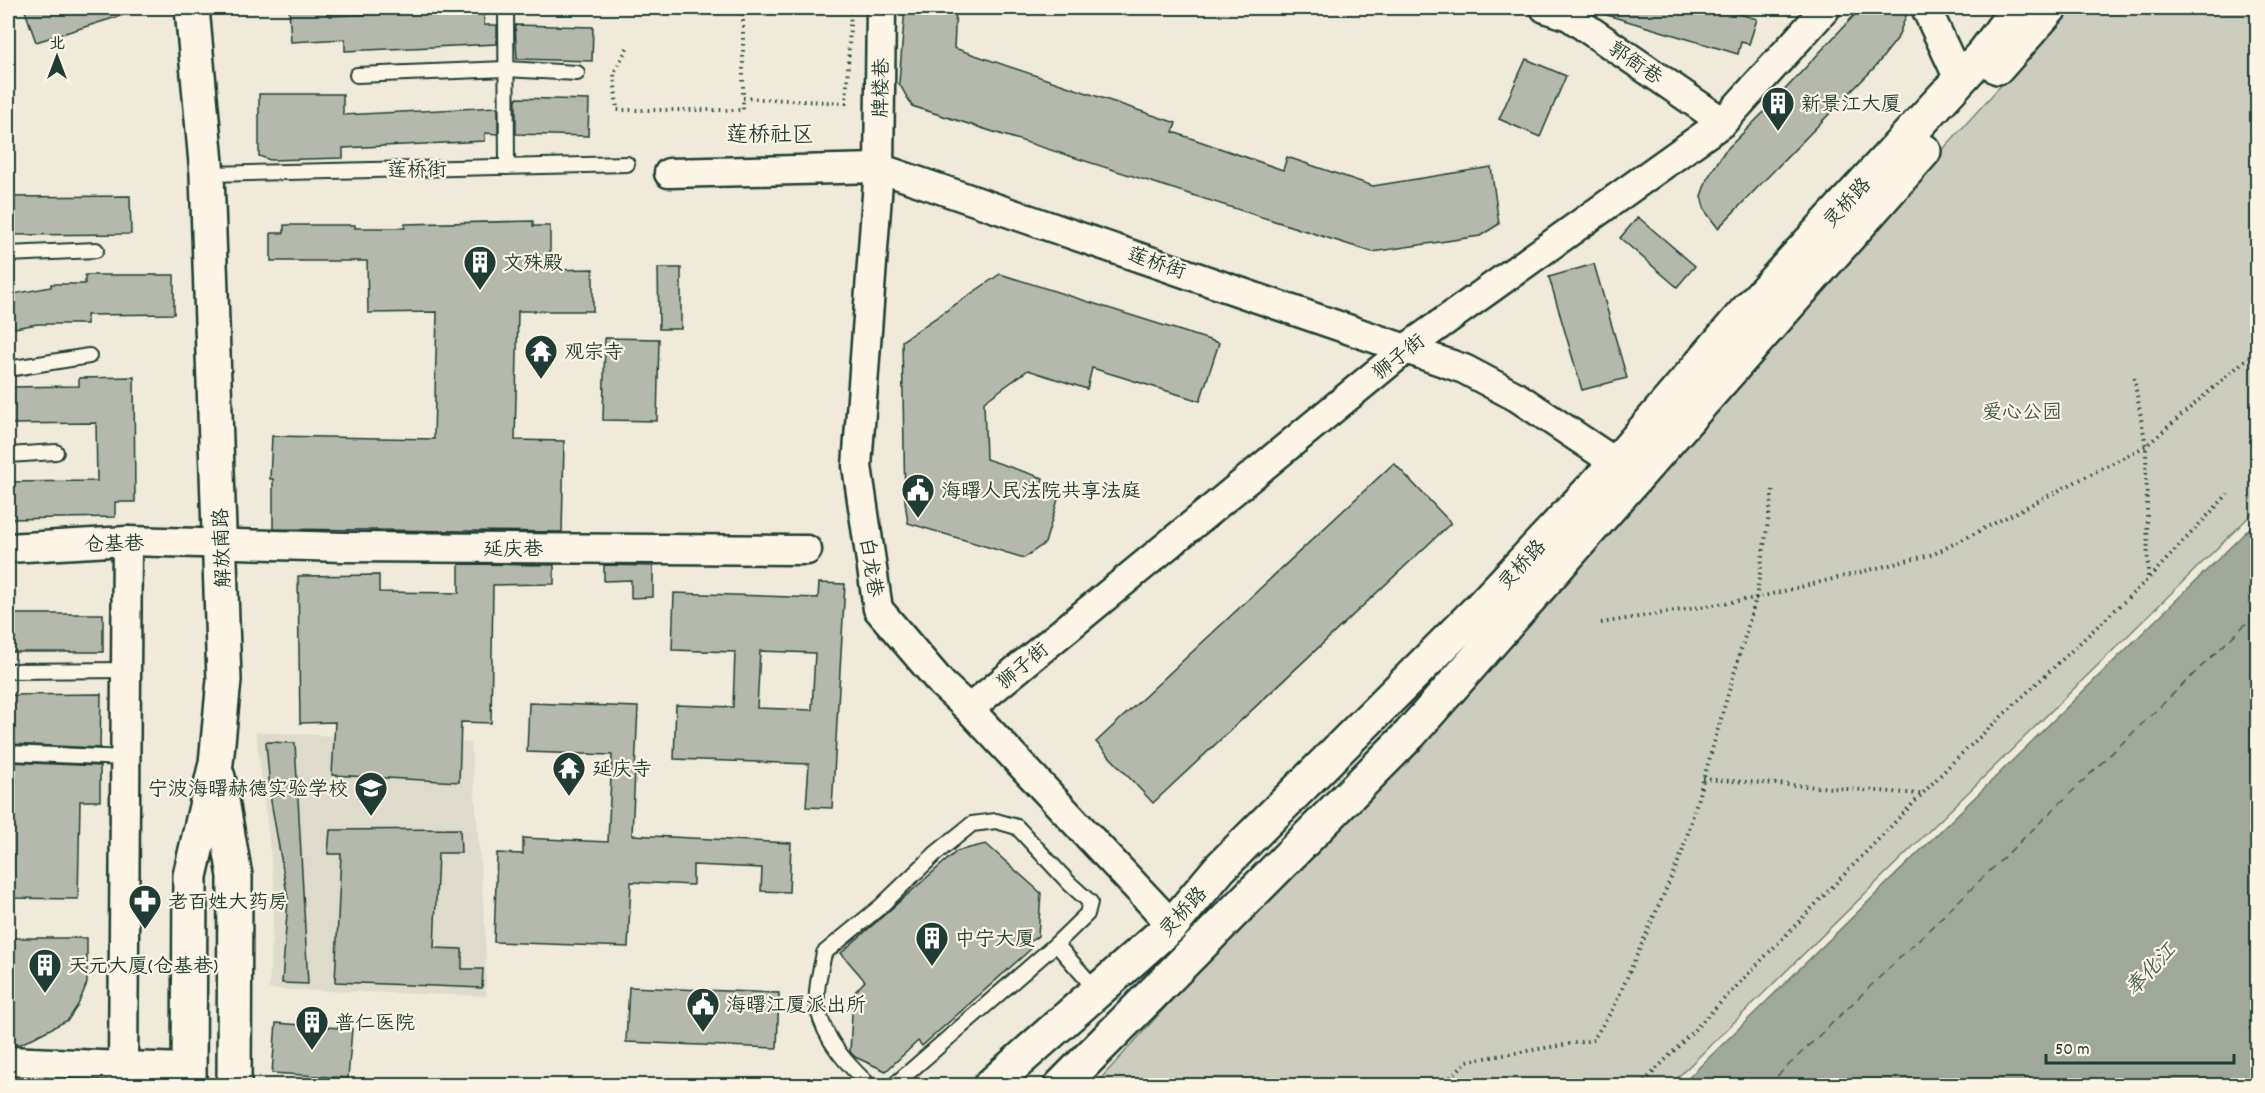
<svg xmlns="http://www.w3.org/2000/svg" width="2265" height="1093" font-family="Dekko,'LXGW WenKai TC',sans-serif">
<style>
.built{fill:#dedbcc}
.green{fill:#cccdbf;stroke:#76857a;stroke-width:1.5}
.water{fill:#9fa89a;stroke:#6c7d71;stroke-width:1.5}
.lines{fill:none;stroke-linecap:round;stroke-linejoin:round}
.ferry{stroke:#455d53;stroke-width:1.5;stroke-dasharray:8 6;stroke-linecap:butt}
.building{fill:#b5b9ad;stroke:#1f3d34;stroke-width:1.5;fill-rule:evenodd}
.lane-casing{stroke:#1f3d34;stroke-width:18}
.street-casing{stroke:#1f3d34;stroke-width:33}
.secondary-casing{stroke:#1f3d34;stroke-width:38}
.path{stroke:#1f3d34;stroke-width:4;stroke-dasharray:1.5 4.5;stroke-linecap:butt}
.lane{stroke:#fcf5e5;stroke-width:14}
.street{stroke:#fcf5e5;stroke-width:28}
.secondary{stroke:#fcf5e5;stroke-width:33}
.labels{text-anchor:middle;stroke-width:4.5;stroke-linejoin:round;paint-order:stroke}
.street-label{font-size:20px;fill:#1f3d34;stroke:#fcf5e5}
.poi-label{font-size:20px;fill:#1f3d34;stroke:#fcf5e5;text-anchor:start}
.park-label{font-size:20px;fill:#425a50;stroke:#fcf5e5}
.water-label{font-size:21px;font-style:italic;fill:#455d53;stroke:#fcf5e5}
.quarter-label{font-size:22px;fill:#1f3d34;stroke:#fcf5e5}
</style>
<rect width="100%" height="100%" fill="#efeada"/>
<filter id="ink" filterUnits="userSpaceOnUse"><feTurbulence type="fractalNoise" baseFrequency=".0167" numOctaves="2"/><feDisplacementMap in="SourceGraphic" scale="12" xChannelSelector="R" yChannelSelector="G"/><feConvolveMatrix kernelMatrix="1 2 1 2 8 2 1 2 1" color-interpolation-filters="sRGB"/></filter>
<g filter="url(#ink)">
<path class="built" d="M256,732l215,11 14,185 1,68 -217,-7 6,-97z"/>
<path class="green" d="M2071,8h186v501l-587,576 -576,1z"/>
<path class="water" d="M2257,521v564h-576z"/>
<g class="lines">
<path class="ferry" d="M1767,1086l491,-474"/>
</g>
<g class="building">
<path d="M24,8h108l1,4 -97,30z"/>
<path d="M289,8h40l1,8 154,-6v15h13v19l-152,7v-12l-54,3z"/>
<path d="M905,8h51l-2,40 222,75 -3,9 110,38 4,-13 86,29 118,-19 8,57 -19,12 -108,16 -460,-146 -13,-23z"/>
<path d="M1601,8h117l39,11 -8,25 -8,-2 -3,12 -138,-41z"/>
<path d="M1861,8h48l-12,31 -22,28 -157,161 -13,-17 -4,-15 6,-17 17,-27 41,-41z"/>
<path d="M515,25l78,2 -1,34 -75,-2z"/>
<path d="M1526,59l40,17 -26,61 -41,-18z"/>
<path d="M259,94h84v21l155,-8v27l-13,-1v8l-142,7v10l-73,2 -11,-4z"/>
<path d="M516,98l73,2 -1,36 -72,-2z"/>
<path d="M130,196l1,38 -123,1v-38z"/>
<path d="M1638,217l57,49 -18,21 -57,-49z"/>
<path d="M533,221v5h17v44l43,-1v42h-75l-3,129 49,1 -2,91 -289,-3v-50h-3l2,-43 162,3 3,-127 -69,1 -1,-52h-96v-28h13v-8h71v3h50v-4z"/>
<path d="M1594,264l33,114 -45,12 -33,-113z"/>
<path d="M658,268h23v61h-22z"/>
<path d="M1000,274l219,69 -19,58 -108,-33 -5,21 -59,-19 -44,32 2,57 57,19 -3,12 19,6 -14,47 -21,15 -116,-35 -3,-22 -3,-160z"/>
<path d="M85,275h89v39l-87,1v9h-49l-30,5v-34l43,-8v-3h34z"/>
<path d="M605,338l54,1 -2,82 -54,-1z"/>
<path d="M134,377l1,125h-20v15l-107,2v-37l89,-1 -1,-58 -88,1v-37l71,-1v-8z"/>
<path d="M1394,463l57,60 -298,280 -57,-61z"/>
<path d="M459,564l95,1v19l-61,1 -2,138 -30,-1 -2,60 -127,-7 3,-53 -35,1 -2,-147 81,-1v17l80,1z"/>
<path d="M604,565l49,1v31l-22,1v-18l-27,1z"/>
<path d="M819,583l26,1 -13,224 -26,-1 3,-43 -135,-5 2,-54 57,2 2,-55 -63,-2 2,-57 144,5zM760,651l55,2 -3,57 -55,-2z"/>
<rect x="8" y="614" width="95" height="38"/>
<path d="M101,694l-1,54 -92,-4v-49z"/>
<path d="M529,703l109,4 -6,128 159,8 -2,49 -28,-1 1,-23 -69,-3v20l-62,-3 -3,65 -134,-5 3,-89 26,1v-16l85,4 4,-87 -85,-3z"/>
<path d="M266,742l29,1 13,241 -26,-1 6,-84 -17,-98z"/>
<path d="M8,762l92,4v35h-20l-2,98 -70,-1z"/>
<path d="M460,829l1,24h-23l-4,95 28,1v20h21l-1,19 -147,-6 6,-128h-13l2,-24z"/>
<path d="M986,844l55,49 -3,43 -11,8 4,5 -109,97 -4,-5 -32,30 -31,-14 -5,-5 3,-58 12,-13 -24,-28 116,-102z"/>
<path d="M8,938h79v45l-9,22 -10,15 -47,24h-13z"/>
<path d="M629,987l150,6 -2,55 -151,-6z"/>
<path d="M276,1023l76,6 -4,49 -76,-5z"/>
</g>
<g class="lines">
<defs>
<g id="lane">
<path d="M506,8l1,159"/>
<path d="M357,75l149,-6 71,4"/>
<path d="M207,174l420,-10"/>
<path d="M8,254l88,-4"/>
<path d="M8,369l81,-13"/>
<path d="M8,455l48,-3"/>
<path d="M8,671l118,-1"/>
<path d="M8,753l118,5"/>
<path d="M870,1086c-23,-22 -45,-45 -52,-77 -4,-17 3,-40 6,-56l56,-46 55,-53 37,-30 24,-3 21,6 53,57 20,18 -3,12 -31,30 41,47"/>
<path d="M893,1086l163,-142"/>
</g>
<g id="street">
<path d="M881,8l-2,160 -22,298 21,143 64,75 27,25 203,216"/>
<path d="M1545,8l24,8 154,106"/>
<path d="M1926,8l33,71"/>
<path d="M669,173l210,-5 585,201 53,28 99,66"/>
<path d="M127,541l-4,525 65,2"/>
<path d="M8,548l119,-7 217,6 463,3"/>
<path d="M969,709l438,-361 316,-226 103,-114"/>
<path d="M8,1061l115,5"/>
</g>
<g id="secondary">
<path d="M1998,67l52,-59"/>
<path d="M218,777l17,99 -1,210"/>
<path d="M189,1086l1,-210 26,-113 8,-83 -17,-506 -15,-166"/>
<path d="M990,1086l182,-161 48,-57 258,-258 138,-147 125,-146 244,-265 33,-44"/>
<path d="M1061,1086l349,-352 514,-583"/>
</g>
</defs>
<use href="#lane" class="lane-casing"/>
<use href="#street" class="street-casing"/>
<use href="#secondary" class="secondary-casing"/>
<g class="path">
<path d="M743,8v90l103,5 5,-95"/>
<path d="M627,48l-13,25 3,37h126v-12"/>
<path d="M2134,378l12,68 2,132"/>
<path d="M1601,623l155,-25 178,-44 212,-108 112,-97"/>
<path d="M1703,779l218,15"/>
<path d="M1442,1086l25,-25 126,-21 21,-33 68,-154 74,-255 17,-108"/>
<path d="M1640,1086l314,-325 194,-182 80,-85"/>
</g>
<use href="#lane" class="lane"/>
<use href="#street" class="street"/>
<use href="#secondary" class="secondary"/>
</g>
</g>
<defs>
<symbol id="building-pin" viewBox="-11 -11 22 30"><path d="M0 17L-7.5 6A9.5 9.5 0 1 1 7.5 6Z" fill="#1f3d34" stroke="#fcf5e5"/><path d="M-4-6H4V6H1V3H-1V6H-4ZM-2.5-4.3h1.7v1.8h-1.7ZM.8-4.3h1.7v1.8H.8ZM-2.5-1h1.7V.8h-1.7ZM.8-1h1.7V.8H.8Z" fill="#fff"/></symbol>
<symbol id="temple-pin" viewBox="-11 -11 22 30"><path d="M0 17L-7.5 6A9.5 9.5 0 1 1 7.5 6Z" fill="#1f3d34" stroke="#fcf5e5"/><path d="M0-6L5-2H3V0L6.5 2.5H4V6H1.5V3h-3V6H-4V2.5H-6.5L-3 0V-2H-5Z" fill="#fff"/></symbol>
<symbol id="civic-pin" viewBox="-11 -11 22 30"><path d="M0 17L-7.5 6A9.5 9.5 0 1 1 7.5 6Z" fill="#1f3d34" stroke="#fcf5e5"/><path d="M-.6-6.5H3V-4.5H.6V-3L4-1V1h2V6H-6V1h2V-1L-.6-3ZM-1.2 2.5V6h2.4V2.5Z" fill="#fff"/></symbol>
<symbol id="school-pin" viewBox="-11 -11 22 30"><path d="M0 17L-7.5 6A9.5 9.5 0 1 1 7.5 6Z" fill="#1f3d34" stroke="#fcf5e5"/><path d="M0-5L7-2L0 1L-7-2ZM-4 1L0 2.5L4 1V4Q0 6-4 4Z" fill="#fff"/></symbol>
<symbol id="pharmacy-pin" viewBox="-11 -11 22 30"><path d="M0 17L-7.5 6A9.5 9.5 0 1 1 7.5 6Z" fill="#1f3d34" stroke="#fcf5e5"/><path d="M-2-6h4v4h4v4h-4v4h-4v-4h-4v-4h4Z" fill="#fff"/></symbol>
</defs>
<g fill-rule="evenodd">
<use href="#building-pin" x="1759" y="84" width="38" height="52"/>
<use href="#building-pin" x="461" y="243" width="38" height="52"/>
<use href="#temple-pin" x="522" y="332" width="38" height="52"/>
<use href="#civic-pin" x="899" y="471" width="38" height="52"/>
<use href="#temple-pin" x="550" y="749" width="38" height="52"/>
<use href="#school-pin" x="352" y="769" width="38" height="52"/>
<use href="#pharmacy-pin" x="126" y="882" width="38" height="52"/>
<use href="#building-pin" x="913" y="919" width="38" height="52"/>
<use href="#building-pin" x="26" y="946" width="38" height="52"/>
<use href="#civic-pin" x="684" y="985" width="38" height="52"/>
<use href="#building-pin" x="293" y="1003" width="38" height="52"/>
</g>
<g class="labels">
<g class="street-label">
<text transform="translate(1636 62) rotate(34)" y="7">郭衙巷</text>
<text transform="translate(880 88) rotate(-89)" y="7">牌楼巷</text>
<text transform="translate(417 169) rotate(-1)" y="7">莲桥街</text>
<text transform="translate(1846 202) rotate(-47)" y="7">灵桥路</text>
<text transform="translate(1157 262) rotate(19)" y="7">莲桥街</text>
<text transform="translate(1398 356) rotate(-38)" y="7">狮子街</text>
<text transform="translate(114 543) rotate(-2)" y="7">仓基巷</text>
<text transform="translate(221 548) rotate(-92)" y="7">解放南路</text>
<text x="513" y="555">延庆巷</text>
<text transform="translate(1521 564) rotate(-47)" y="7">灵桥路</text>
<text transform="translate(872 567) rotate(81)" y="7">白龙巷</text>
<text transform="translate(1022 665) rotate(-40)" y="7">狮子街</text>
<text transform="translate(1182 911) rotate(-47)" y="7">灵桥路</text>
</g>
<g class="poi-label">
<text x="1801" y="110">新景江大厦</text>
<text x="503" y="269">文殊殿</text>
<text x="564" y="358">观宗寺</text>
<text x="941" y="497">海曙人民法院共享法庭</text>
<text x="592" y="775">延庆寺</text>
<text x="348" y="795" text-anchor="end">宁波海曙赫德实验学校</text>
<text x="168" y="908">老百姓大药房</text>
<text x="955" y="945">中宁大厦</text>
<text x="68" y="972">天元大厦(仓基巷)</text>
<text x="726" y="1011">海曙江厦派出所</text>
<text x="335" y="1029">普仁医院</text>
</g>
<g class="park-label">
<text x="2022" y="418">爱心公园</text>
</g>
<g class="water-label">
<text transform="translate(2150 969) rotate(-47)" y="7">奉化江</text>
</g>
<g class="quarter-label">
<text x="770" y="141">莲桥社区</text>
</g>
</g>
<rect width="2265" height="1093" fill="none" stroke="#fcf5e5" stroke-width="30"/>
<rect x="15" y="15" width="2235" height="1063" fill="none" stroke="#1f3d34" stroke-width="2" filter="url(#ink)"/>
<g transform="translate(57 57)" stroke="#fcf5e5" stroke-width="4.5" paint-order="stroke">
<path d="M0-4.5L10 22L0 15L-10 22Z" fill="#1f3d34"/>
<text y="-9" font-size="16" font-weight="bold" text-anchor="middle" fill="#1f3d34">北</text>
</g>
<path d="M2046 1054v9h188v-9" fill="none" stroke="#1f3d34" stroke-width="3"/>
<text x="2055" y="1054" font-size="18" fill="#1f3d34" stroke="#fcf5e5" stroke-width="4.5" paint-order="stroke">50 m</text>
</svg>
